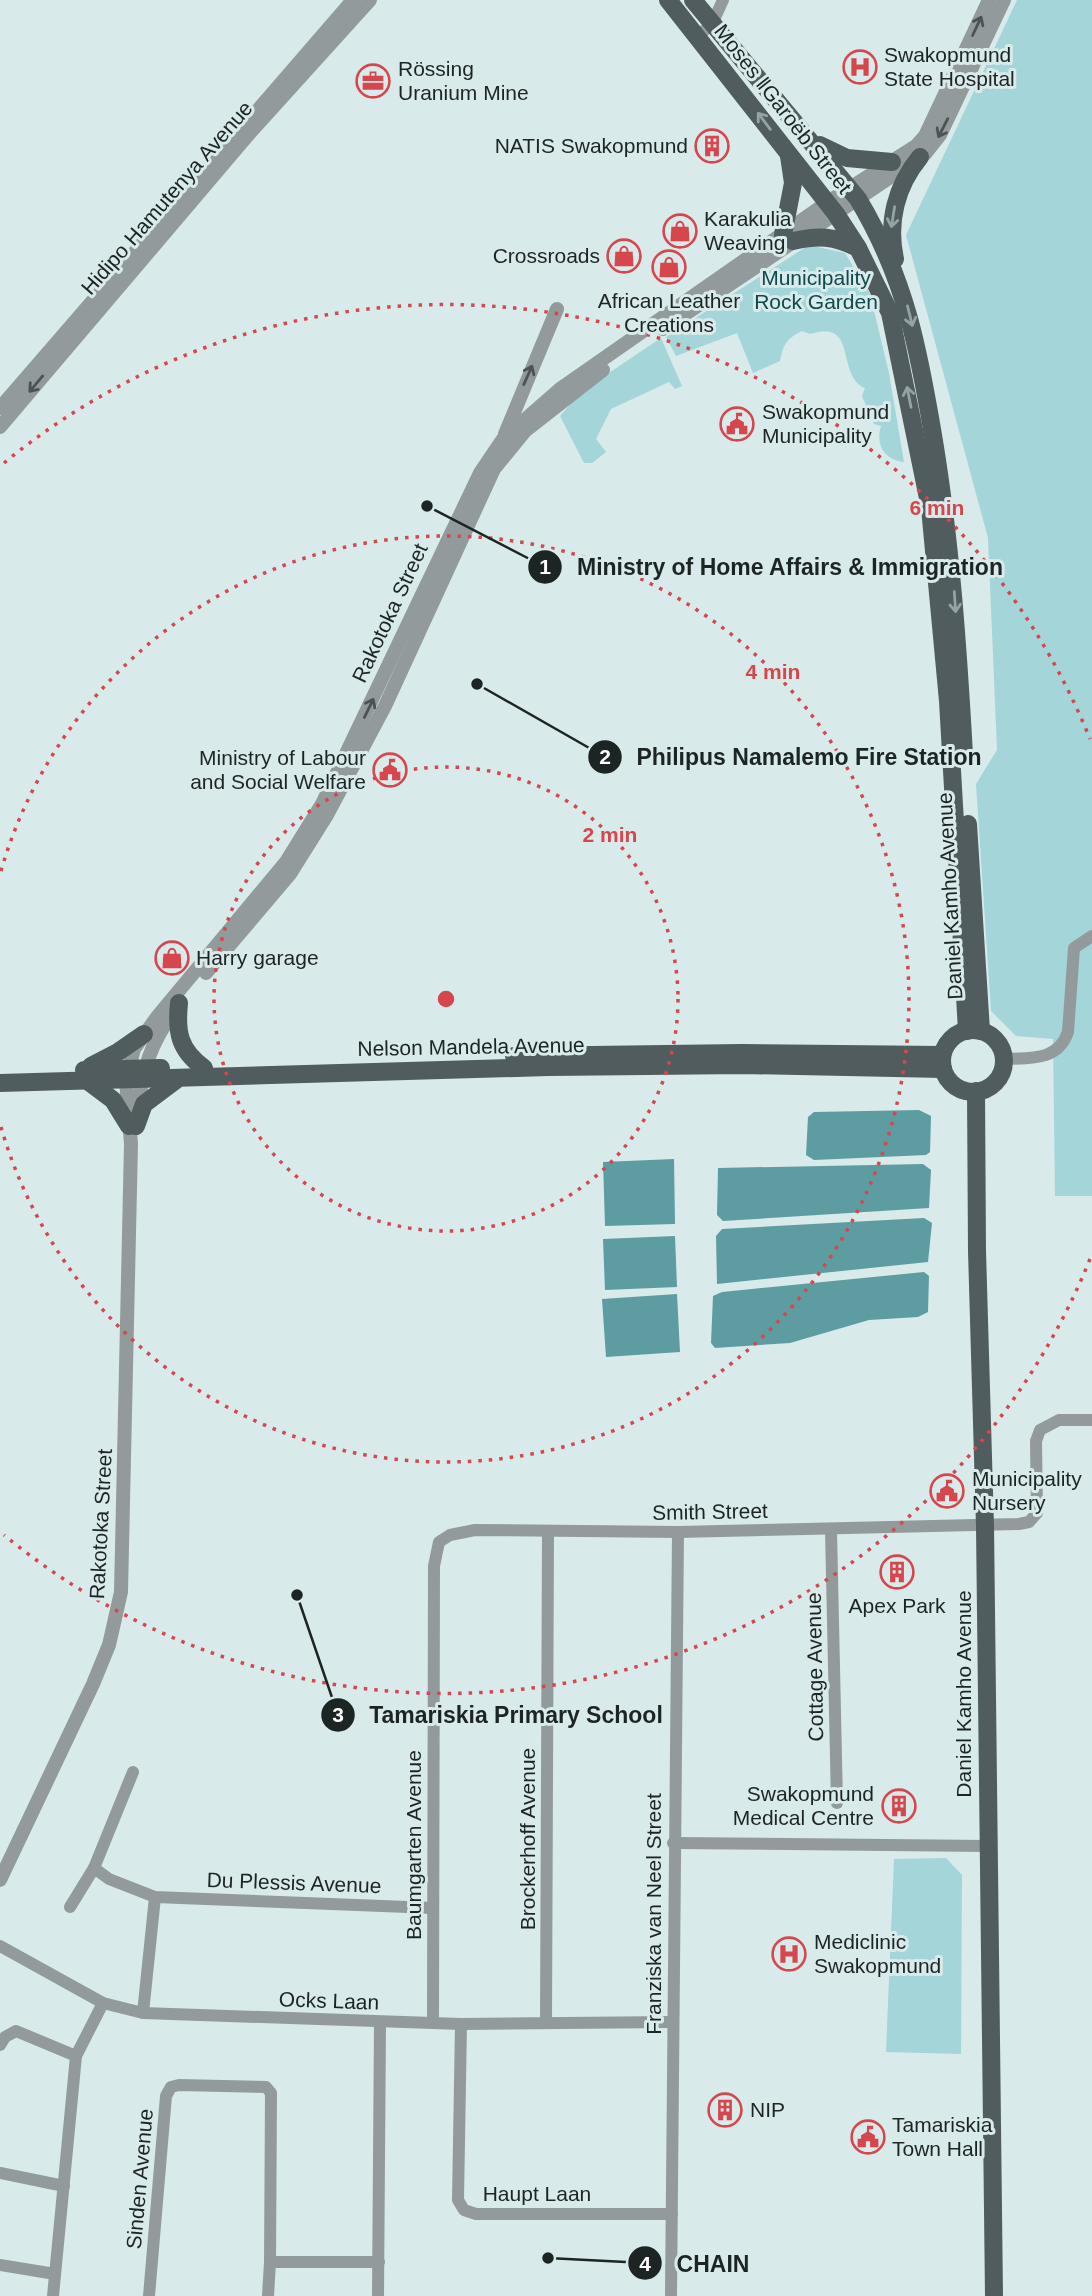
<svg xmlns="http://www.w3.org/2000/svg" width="1092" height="2296" font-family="Arial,sans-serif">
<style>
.green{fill:#a4d5d9}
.water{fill:#5d9ca1}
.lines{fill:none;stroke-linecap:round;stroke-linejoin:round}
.minor{stroke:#939a9b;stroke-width:12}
.tertiary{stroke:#939a9b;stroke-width:14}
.primary{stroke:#505c5d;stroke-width:18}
.oneway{stroke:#4c5354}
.oneway2{stroke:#94a3a4}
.ring{fill:none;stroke:#d6464d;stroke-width:3.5;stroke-dasharray:3.5 7}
.labels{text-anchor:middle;stroke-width:6;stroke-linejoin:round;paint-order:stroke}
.poi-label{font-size:21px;fill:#1d2424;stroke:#d9eaeb;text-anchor:start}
.street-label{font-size:21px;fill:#1d2424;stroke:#d9eaeb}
.park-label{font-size:21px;fill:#0e494c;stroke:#d9eaeb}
.centre{fill:#d6464d;stroke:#d9eaeb;stroke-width:3.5}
.ring-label{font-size:21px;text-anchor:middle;font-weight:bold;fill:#d6464d;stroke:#d9eaeb;stroke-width:6;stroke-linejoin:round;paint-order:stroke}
.leader{fill:none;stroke:#1d2424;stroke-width:2.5}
.callout-dot{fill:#1d2424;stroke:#d9eaeb;stroke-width:2.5}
.mark-label{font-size:21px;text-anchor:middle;font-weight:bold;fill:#fff}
.callout-label{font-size:23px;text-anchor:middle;font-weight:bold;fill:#1d2424;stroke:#d9eaeb;stroke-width:6;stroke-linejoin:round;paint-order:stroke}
</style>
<rect width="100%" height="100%" fill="#d9eaeb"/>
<g class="green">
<path d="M1017,0h75v1196h-37l-2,-157 -37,-3 -25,-25 -15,-227 21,-34 -9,-212 -82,-303z"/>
<path d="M809,245l36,8 25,41 19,79 15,89c-19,-2 -29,-17 -23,-36l-7,-2 -12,-28 3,-8c-30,-13 -6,-70 -55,-54l-8,-3c-15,7 -19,14 -22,30l-27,12 -16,-40 -61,23 -10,-19z"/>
<path d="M661,338l21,48 -7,3 -6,-7 -58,27 -15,30 10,13 -14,11h-8l-24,-47 22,-25z"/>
<path d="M946,1858l16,17 -1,179 -75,-2 8,-193z"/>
</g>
<g class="water">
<path d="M919,1110l12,6 -1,36 -4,3 -112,5 -8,-5 2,-38 6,-5z"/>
<path d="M674,1159l1,65 -70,2 -2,-64z"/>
<path d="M923,1164l8,6 -2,38 -206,13 -6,-6 1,-47z"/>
<path d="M924,1218l8,5 -4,39 -211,22 -1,-48 6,-7z"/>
<path d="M675,1236l2,51 -72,3 -2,-51z"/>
<path d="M924,1272l5,4 -1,36 -10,5 -49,3 -79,23 -75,5 -4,-5 2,-47 9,-4z"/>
<path d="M677,1294l3,58 -74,5 -4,-58z"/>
</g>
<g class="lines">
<g class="minor">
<path d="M698,36l14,-12 11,-24"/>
<path d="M1004,1059c27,-1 54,2 64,-27l6,-84 18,-12"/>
<path d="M831,1530l6,273"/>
<path d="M133,1772l-39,96 15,11 46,18 278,11"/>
<path d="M673,1843l314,3"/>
<path d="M70,1907l24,-39"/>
<path d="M0,1946l103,57 40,10 318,11 212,-2"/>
<path d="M143,2013l12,-116"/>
<path d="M546,2022l2,-491"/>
<path d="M433,2023l1,-457 5,-24 11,-7 25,-5 203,2 341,-8 10,-2 8,-9 -1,-72 4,-11 19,-10h33"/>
<path d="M461,2024l-3,176 6,10 12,4h196"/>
<path d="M0,2045l5,-8 11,-6 60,25"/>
<path d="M0,2173l64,13"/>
<path d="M0,2265l55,9"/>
<path d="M53,2296l23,-240 27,-53"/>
<path d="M149,2296l17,-200 5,-9 8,-2 87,2 5,6 -1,169h109"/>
<path d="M268,2296l2,-34"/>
<path d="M378,2296l2,-274"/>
<path d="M671,2296l7,-764"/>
</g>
<g class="tertiary">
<path d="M663,329l262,-175 15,-19 64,-135"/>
<path d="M0,408l353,-408"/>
<path d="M0,427l248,-292 122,-135"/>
<path d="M505,434l52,-125"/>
<path d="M206,973l84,-99 37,-59 58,-109 109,-237 31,-38 78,-61"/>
<path d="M137,1114c5,-44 13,-71 40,-107"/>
<path d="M0,1880l93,-196 16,-39 12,-53 10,-448 -5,-64 8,-31 23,-32 129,-155 36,-58 158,-331 23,-34 57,-50 268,-187 88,-56 9,-10 64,-136"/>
</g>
<g class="primary">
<path d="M668,0l168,214 22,34 32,65 40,195 18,193 19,330"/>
<path d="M693,0l165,199c48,80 61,152 76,242 17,104 24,208 30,313"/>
<path d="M820,145l27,13 45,4"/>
<path d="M783,235l10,-52 -4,-27"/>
<path d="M793,241c26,-6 41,-5 65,7"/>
<path d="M895,259c-8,-37 1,-73 25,-102"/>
<path d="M968,824l13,207"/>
<path d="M179,1003c-3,29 0,47 25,65"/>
<circle cx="973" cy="1061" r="31"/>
<path d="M514,1056l228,-3 200,2"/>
<path d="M91,1066l27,-14 26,-18"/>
<path d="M84,1070l77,-2"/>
<path d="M89,1082l24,18 16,26"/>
<path d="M0,1083l548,-16 196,-2 199,4"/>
<path d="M976,1091l1,160 8,275 9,770"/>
<path d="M136,1126l8,-22 32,-24"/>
</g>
</g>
<defs><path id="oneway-shaft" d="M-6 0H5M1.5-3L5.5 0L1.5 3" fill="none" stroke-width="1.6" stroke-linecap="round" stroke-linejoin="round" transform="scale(1.75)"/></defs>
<g class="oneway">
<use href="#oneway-shaft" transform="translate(977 26) rotate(-65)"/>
<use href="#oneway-shaft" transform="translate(943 128) rotate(117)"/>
<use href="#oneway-shaft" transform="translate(528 375) rotate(-66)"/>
<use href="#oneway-shaft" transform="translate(36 384) rotate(130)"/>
<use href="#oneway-shaft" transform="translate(369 708) rotate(-64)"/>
</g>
<g class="oneway2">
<use href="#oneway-shaft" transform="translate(764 121) rotate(-127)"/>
<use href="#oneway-shaft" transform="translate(893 217) rotate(99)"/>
<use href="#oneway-shaft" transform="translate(910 316) rotate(76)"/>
<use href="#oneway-shaft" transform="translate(909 397) rotate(-101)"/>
<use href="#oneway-shaft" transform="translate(955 602) rotate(86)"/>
</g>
<g class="ring">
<circle cx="446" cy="999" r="232"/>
<path d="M1 871A463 463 0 1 1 1 1127"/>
<path d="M1090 1259A695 695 0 0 1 4 1535M4 463A695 695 0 0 1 1090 739"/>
</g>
<defs>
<symbol id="hospital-ring" viewBox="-11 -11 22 22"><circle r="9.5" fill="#d9eaeb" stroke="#d6464d" stroke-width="1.5"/><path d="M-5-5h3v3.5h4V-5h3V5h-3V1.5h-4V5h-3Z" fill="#d6464d"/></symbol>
<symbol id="office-ring" viewBox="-11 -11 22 22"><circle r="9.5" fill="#d9eaeb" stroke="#d6464d" stroke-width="1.5"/><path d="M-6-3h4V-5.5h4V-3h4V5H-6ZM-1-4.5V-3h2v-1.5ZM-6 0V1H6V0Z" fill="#d6464d"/></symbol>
<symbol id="building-ring" viewBox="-11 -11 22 22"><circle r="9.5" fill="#d9eaeb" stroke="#d6464d" stroke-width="1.5"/><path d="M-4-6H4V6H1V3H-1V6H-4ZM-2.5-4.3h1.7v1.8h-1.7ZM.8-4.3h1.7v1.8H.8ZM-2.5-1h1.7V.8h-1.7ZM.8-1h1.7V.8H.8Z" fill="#d6464d"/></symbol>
<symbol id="shop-ring" viewBox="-11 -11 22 22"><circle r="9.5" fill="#d9eaeb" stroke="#d6464d" stroke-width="1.5"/><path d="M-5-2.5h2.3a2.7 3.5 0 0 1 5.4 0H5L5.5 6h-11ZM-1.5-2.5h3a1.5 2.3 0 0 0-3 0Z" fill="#d6464d"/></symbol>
<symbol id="civic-ring" viewBox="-11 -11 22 22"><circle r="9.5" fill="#d9eaeb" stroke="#d6464d" stroke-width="1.5"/><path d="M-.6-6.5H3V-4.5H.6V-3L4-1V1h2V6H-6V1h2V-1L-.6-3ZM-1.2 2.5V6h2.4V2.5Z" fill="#d6464d"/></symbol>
</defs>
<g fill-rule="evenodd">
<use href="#hospital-ring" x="841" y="48" width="38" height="38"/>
<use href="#office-ring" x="354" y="62" width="38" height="38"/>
<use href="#building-ring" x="693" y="127" width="38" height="38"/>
<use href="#shop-ring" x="661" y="212" width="38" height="38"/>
<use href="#shop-ring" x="605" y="237" width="38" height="38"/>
<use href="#shop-ring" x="650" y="248" width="38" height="38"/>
<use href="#civic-ring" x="718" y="405" width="38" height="38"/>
<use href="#civic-ring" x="371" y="751" width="38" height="38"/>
<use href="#shop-ring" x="153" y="939" width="38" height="38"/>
<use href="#civic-ring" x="928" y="1472" width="38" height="38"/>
<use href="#building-ring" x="878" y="1553" width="38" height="38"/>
<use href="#building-ring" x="880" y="1787" width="38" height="38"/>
<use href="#hospital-ring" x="770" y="1935" width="38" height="38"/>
<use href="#building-ring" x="706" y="2091" width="38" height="38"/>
<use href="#civic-ring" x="849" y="2118" width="38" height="38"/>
</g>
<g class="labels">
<g class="poi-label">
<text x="884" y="62">Swakopmund<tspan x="884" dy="24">State Hospital</tspan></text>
<text x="398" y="76">Rössing<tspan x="398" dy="24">Uranium Mine</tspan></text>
<text x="688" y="153" text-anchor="end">NATIS Swakopmund</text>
<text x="704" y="226">Karakulia<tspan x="704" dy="24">Weaving</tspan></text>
<text x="600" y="263" text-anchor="end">Crossroads</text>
<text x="669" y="308" text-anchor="middle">African Leather<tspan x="669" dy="24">Creations</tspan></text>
<text x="762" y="419">Swakopmund<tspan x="762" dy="24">Municipality</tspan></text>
<text x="366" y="765" text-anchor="end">Ministry of Labour<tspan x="366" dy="24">and Social Welfare</tspan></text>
<text x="196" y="965">Harry garage</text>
<text x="972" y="1486">Municipality<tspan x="972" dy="24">Nursery</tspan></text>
<text x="897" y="1613" text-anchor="middle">Apex Park</text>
<text x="874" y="1801" text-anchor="end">Swakopmund<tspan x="874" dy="24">Medical Centre</tspan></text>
<text x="814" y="1949">Mediclinic<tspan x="814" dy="24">Swakopmund</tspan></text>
<text x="750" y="2117">NIP</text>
<text x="892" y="2132">Tamariskia<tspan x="892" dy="24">Town Hall</tspan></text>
</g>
<g class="street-label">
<text transform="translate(783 109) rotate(52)" y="7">Moses ǁGaroëb Street</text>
<text transform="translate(167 198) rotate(-49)" y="7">Hidipo Hamutenya Avenue</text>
<text transform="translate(390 613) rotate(-65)" y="7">Rakotoka Street</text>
<text transform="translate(950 896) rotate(-93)" y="7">Daniel Kamho Avenue</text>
<text transform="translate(471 1047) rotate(-1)" y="7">Nelson Mandela Avenue</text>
<text transform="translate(710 1512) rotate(-1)" y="7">Smith Street</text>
<text transform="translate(101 1524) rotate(-87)" y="7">Rakotoka Street</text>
<text transform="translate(815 1667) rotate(-91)" y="7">Cottage Avenue</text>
<text transform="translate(964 1694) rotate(-90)" y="7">Daniel Kamho Avenue</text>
<text transform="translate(528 1839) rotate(-90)" y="7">Brockerhoff Avenue</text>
<text transform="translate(414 1845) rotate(-90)" y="7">Baumgarten Avenue</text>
<text transform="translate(294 1883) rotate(2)" y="7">Du Plessis Avenue</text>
<text transform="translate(654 1914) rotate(-90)" y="7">Franziska van Neel Street</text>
<text transform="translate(329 2001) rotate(2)" y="7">Ocks Laan</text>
<text transform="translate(140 2179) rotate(-85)" y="7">Sinden Avenue</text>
<text x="537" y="2201">Haupt Laan</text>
</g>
<g class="park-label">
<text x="816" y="285">Municipality<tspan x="816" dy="24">Rock Garden</tspan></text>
</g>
</g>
<circle cx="446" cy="999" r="10" class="centre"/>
<g class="ring-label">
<text x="937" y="515">6 min</text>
<text x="773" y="679">4 min</text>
<text x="610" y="842">2 min</text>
</g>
<path class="leader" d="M427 506L545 567M477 684L605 757M297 1595L338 1715M548 2258L645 2263"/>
<g class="callout-dot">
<circle cx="427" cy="506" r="7"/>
<circle cx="477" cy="684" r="7"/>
<circle cx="297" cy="1595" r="7"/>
<circle cx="548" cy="2258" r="7"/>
<circle cx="545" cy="567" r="18"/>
<circle cx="605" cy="757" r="18"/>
<circle cx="338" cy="1715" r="18"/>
<circle cx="645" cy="2263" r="18"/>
</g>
<g class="mark-label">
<text x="545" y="574">1</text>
<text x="605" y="764">2</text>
<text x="338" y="1722">3</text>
<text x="645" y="2271">4</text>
</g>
<g class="callout-label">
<text x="790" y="575">Ministry of Home Affairs &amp; Immigration</text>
<text x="809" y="765">Philipus Namalemo Fire Station</text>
<text x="516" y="1723">Tamariskia Primary School</text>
<text x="713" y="2272">CHAIN</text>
</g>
</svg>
